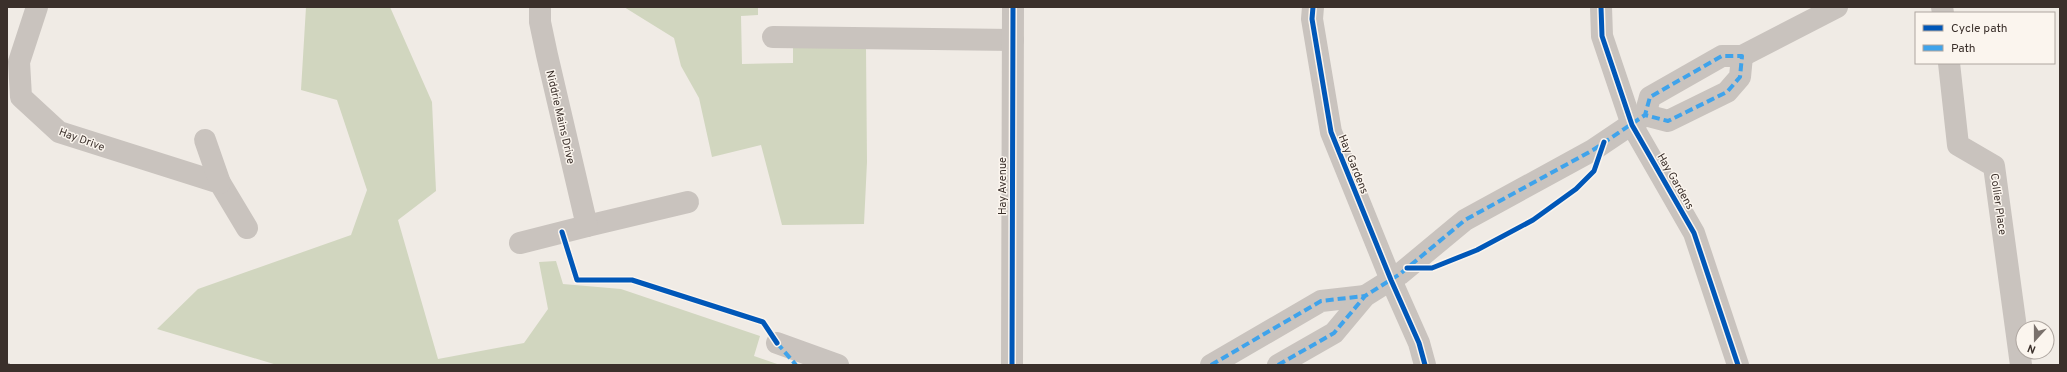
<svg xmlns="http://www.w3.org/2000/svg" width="2067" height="372" font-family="Overpass,sans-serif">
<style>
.green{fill:#d1d6bf}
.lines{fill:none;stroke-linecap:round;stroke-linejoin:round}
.minor{stroke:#c9c3be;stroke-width:22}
.rail-casing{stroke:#b1aca8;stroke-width:4.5}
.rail{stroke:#fbf5ee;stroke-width:3;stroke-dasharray:9;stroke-linecap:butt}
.quiet{stroke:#3fa3eb;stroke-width:4;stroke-dasharray:8 4;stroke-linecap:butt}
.cycleway-casing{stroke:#fbf5ee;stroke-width:8}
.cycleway{stroke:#0057b8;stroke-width:5}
.labels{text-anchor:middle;stroke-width:3;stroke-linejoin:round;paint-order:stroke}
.street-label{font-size:11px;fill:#3b302b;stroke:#fbf5ee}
</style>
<rect width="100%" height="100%" fill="#f0ebe5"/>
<g class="green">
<path d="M306,7h84l42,95 4,89 -38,29 40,139 86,-16 24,-34 -9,-47 17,-1 7,23 58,5 139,47 -6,20 26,9h-503l-120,-36 41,-40 153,-54 16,-45 -30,-90 -36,-10z"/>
<path d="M624,7h134v8l-17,1 1,48 51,-1v-16l73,1 1,114 -3,62 -82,1 -21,-80 -49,12 -13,-59 -18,-32 -7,-28z"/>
</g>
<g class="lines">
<g class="minor">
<path d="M37,7l-18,55 2,35 38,35 161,51 27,45"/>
<path d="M1313,7l-1,12 19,113 60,148 28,63 6,22"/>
<path d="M1601,7l1,29 30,89 62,108 44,132"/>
<path d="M1942,7l1,6"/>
<path d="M773,37l240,3"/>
<path d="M1949,63l9,82 36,21 27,199"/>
<path d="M1645,115l23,6 59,-29 13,-15 2,-21"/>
<path d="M205,140l15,43"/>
<path d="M587,226l101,-24"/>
<path d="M520,243l67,-17 -40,-171 -7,-33v-15"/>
<path d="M777,343l61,22"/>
<path d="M1012,365l1,-358"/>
<path d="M1211,365l110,-64 44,-5"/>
<path d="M1278,365l56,-32 31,-37 35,-22 65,-54 128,-70 52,-35 5,-18 72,-41h20l95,-49"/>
</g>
<defs>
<path id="rail" d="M7,365h1"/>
</defs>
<use href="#rail" class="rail-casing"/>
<use href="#rail" class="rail"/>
<g class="quiet">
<path d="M777,343l19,22"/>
<path d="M1211,365l110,-64 44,-5"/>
<path d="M1278,365l56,-32 31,-37 35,-22 65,-54 128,-70 52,-35 5,-18 72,-41h20l-2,21 -13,15 -59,29 -23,-6"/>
</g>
<defs>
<g id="cycleway">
<path d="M1313,7l-1,12 19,113 60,148 28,63 6,22"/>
<path d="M1601,7l1,29 30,89 62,108 44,132"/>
<path d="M562,232l15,48h55l131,42 14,21"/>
<path d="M1407,268h25l45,-18 56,-30 43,-31 18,-18 10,-29"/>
<path d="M1012,365l1,-358"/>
</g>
</defs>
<use href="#cycleway" class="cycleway-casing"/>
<use href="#cycleway" class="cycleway"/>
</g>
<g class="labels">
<g class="street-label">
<text transform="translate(561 117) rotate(77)" y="4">Niddrie Mains Drive</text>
<text transform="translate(82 139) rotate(20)" y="4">Hay Drive</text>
<text transform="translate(1354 164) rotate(68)" y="4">Hay Gardens</text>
<text transform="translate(1676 181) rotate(60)" y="4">Hay Gardens</text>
<text transform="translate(1002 186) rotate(-90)" y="4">Hay Avenue</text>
<text transform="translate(1999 204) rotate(82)" y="4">Collier Place</text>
</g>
</g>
<rect width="2067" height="372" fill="none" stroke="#3b302b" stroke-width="16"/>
<rect x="1915" y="12" width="140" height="52" fill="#fbf5ee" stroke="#aea6a0"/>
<rect x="1923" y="25" width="20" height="6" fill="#0057b8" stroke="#aea6a0"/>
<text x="1951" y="32" font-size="12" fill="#3b302b">Cycle path</text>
<rect x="1923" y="45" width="20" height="6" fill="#3fa3eb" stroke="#aea6a0"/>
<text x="1951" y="52" font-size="12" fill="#3b302b">Path</text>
<g transform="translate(2035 340) rotate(201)"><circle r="19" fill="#fbf5ee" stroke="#aea6a0"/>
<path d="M0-3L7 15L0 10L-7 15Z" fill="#7a716c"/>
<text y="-6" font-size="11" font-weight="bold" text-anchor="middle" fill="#3b302b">N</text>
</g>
</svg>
